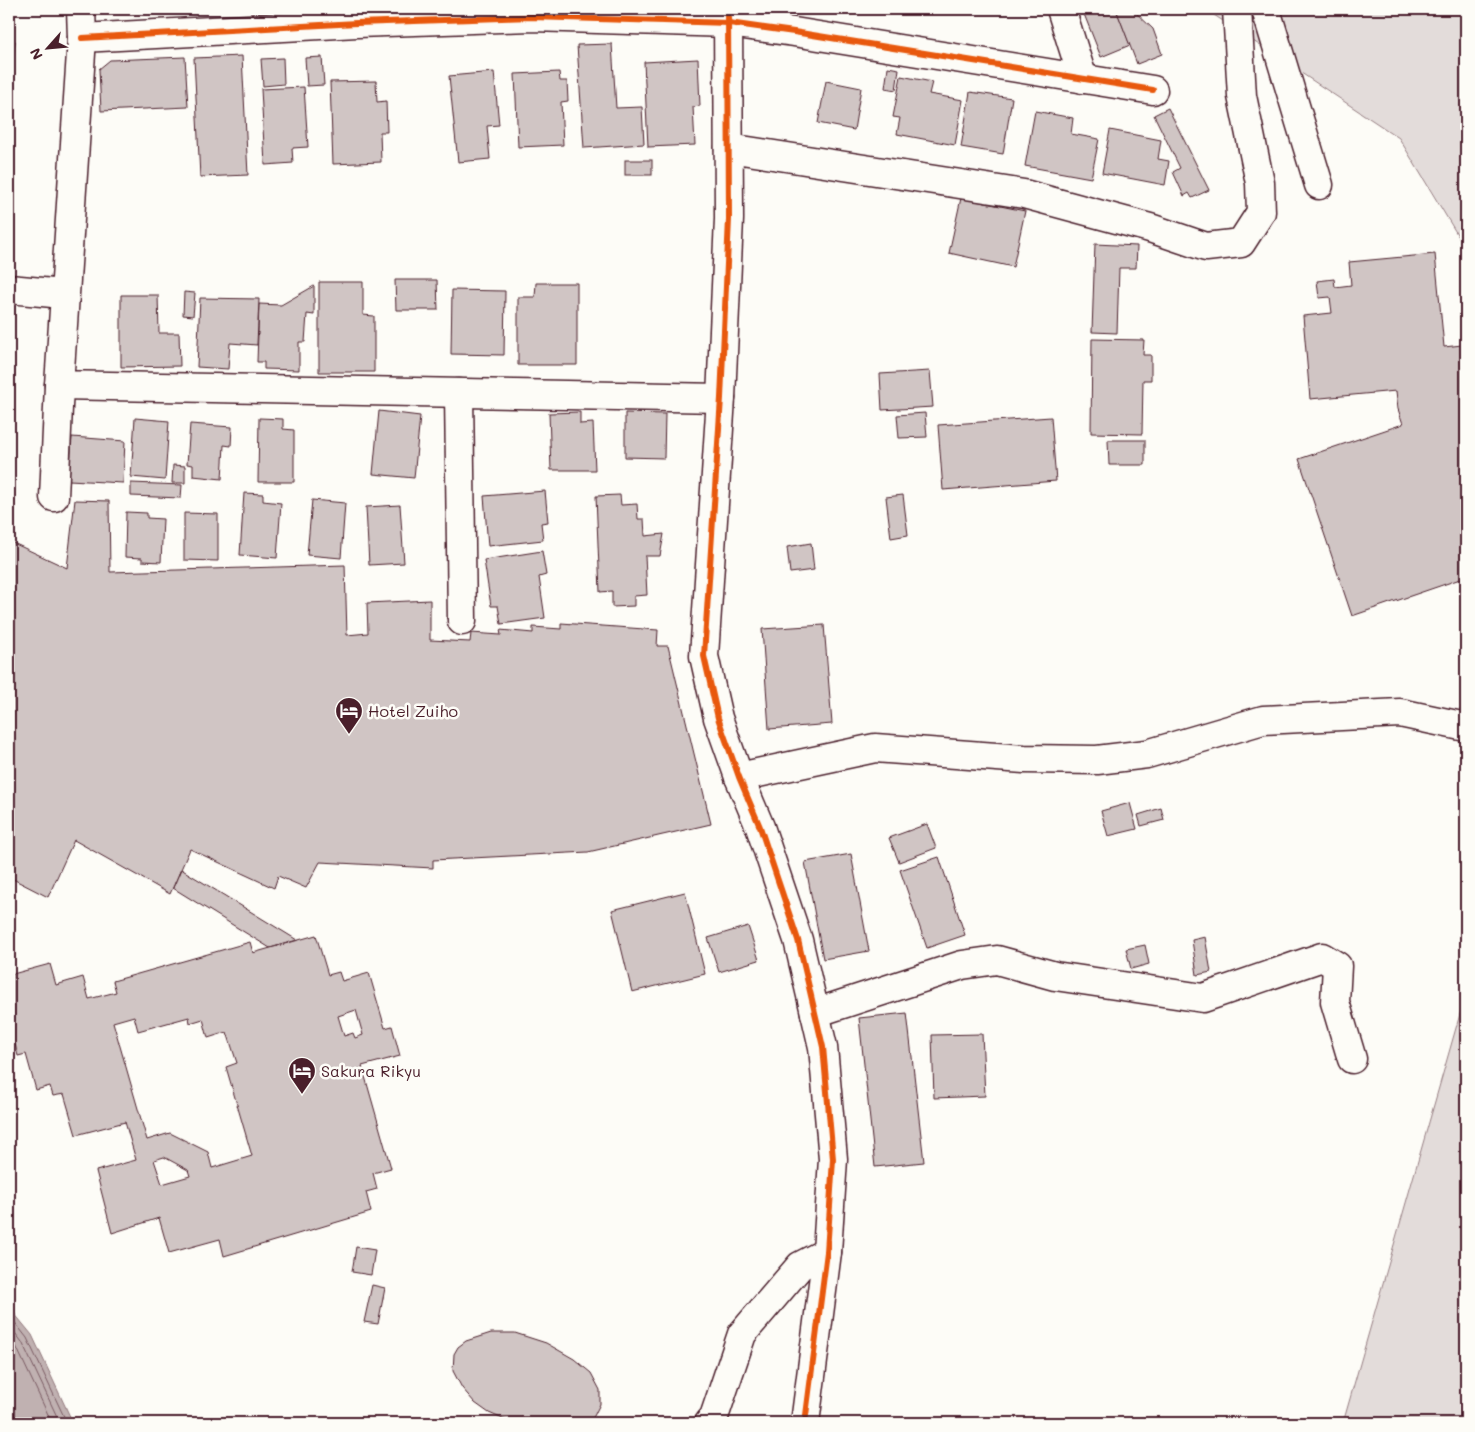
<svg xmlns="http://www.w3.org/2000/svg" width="1475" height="1432" font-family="Mali,sans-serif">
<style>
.green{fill:#e3dcda;stroke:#967e82}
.water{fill:#c0b1b1;stroke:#91777b}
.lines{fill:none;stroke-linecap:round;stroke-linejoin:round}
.shore{stroke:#795961;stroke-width:1}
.building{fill:#d0c5c4;stroke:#4a1f2b;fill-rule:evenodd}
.minor-casing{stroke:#4a1f2b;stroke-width:31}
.minor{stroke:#fdfcf7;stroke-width:28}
.cycleway-casing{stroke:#fdfcf7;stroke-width:9}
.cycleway{stroke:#e8590c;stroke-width:6}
.labels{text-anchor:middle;stroke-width:5;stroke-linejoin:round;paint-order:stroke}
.poi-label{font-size:16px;fill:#4a1f2b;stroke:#fdfcf7;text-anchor:start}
</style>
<rect width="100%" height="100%" fill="#fdfcf7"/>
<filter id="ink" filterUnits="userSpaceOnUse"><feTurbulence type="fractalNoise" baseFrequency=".02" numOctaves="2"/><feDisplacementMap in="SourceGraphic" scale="10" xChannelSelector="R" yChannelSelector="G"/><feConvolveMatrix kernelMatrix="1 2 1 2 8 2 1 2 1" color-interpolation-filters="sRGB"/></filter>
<g filter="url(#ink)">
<g class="green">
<path d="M1205,9h261v240l-67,-111z"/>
<path d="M1466,993v430h-123z"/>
</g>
<path class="water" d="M9,1307l23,28 41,88h-64z"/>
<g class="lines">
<g class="shore">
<path d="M9,1315l18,23 40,85"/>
<path d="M9,1325l13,17 38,81"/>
<path d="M9,1337l7,9 36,77"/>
</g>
</g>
<g class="building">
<path d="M835,9h39l-1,4z"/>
<path d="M1082,9h34l14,36 -29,12z"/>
<path d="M1116,9h16l21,20 9,25 -25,10z"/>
<path d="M9,40l6,1 -4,39h-2z"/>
<path d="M612,44l4,64 26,-1 2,37 -60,4 -7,-103z"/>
<path d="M242,56l6,119 -48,2 -6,-119z"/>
<path d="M185,57l3,50 -87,4 -2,-42 11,-9z"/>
<path d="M322,57l2,28 -17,1 -2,-28z"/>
<path d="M283,58l1,26 -21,2 -2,-27z"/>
<path d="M698,59l2,47 -7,1 2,38 -47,2 -4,-85z"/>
<path d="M888,67l11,2 -3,21 -11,-2z"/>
<path d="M494,72l5,53 -12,1 3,33 -32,3 -9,-86z"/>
<path d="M559,72l1,9h7l1,20 -7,1 2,43 -45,2 -3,-73z"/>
<path d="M901,76l31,6 -3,12 34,6 -8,45 -58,-11 3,-16 -7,-1z"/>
<path d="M376,81l1,21 9,-1 1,31h-7l1,30 -48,2 -3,-82z"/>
<path d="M826,81l35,7 -7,42 -36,-7z"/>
<path d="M304,87l4,60 -16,1 1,15 -28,2 -4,-76z"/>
<path d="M970,92l42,6 -9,56 -42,-7z"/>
<path d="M1168,108l41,82 -17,8 -3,-5 -5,3 -11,-24 7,-4 -26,-53z"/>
<path d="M1035,111l38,7 -2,16 28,5 -8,39 -66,-12z"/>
<path d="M1110,130l51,10 -3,19 11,2 -4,24 -63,-12z"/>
<rect x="625" y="160" width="27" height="15"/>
<path d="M961,198l64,13 -12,56 -64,-14z"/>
<path d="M1095,244l42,2 -1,22h-17l-2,65 -25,-1z"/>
<path d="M1435,254l9,93 18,-2 4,52v180l-114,39 -53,-157 104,-35 -5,-15 -2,-18 -86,8 -7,-83 29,-3 -2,-16 -11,1 -2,-17 17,-2 1,8 16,-2 -2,-23z"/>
<path d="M395,280h42l1,30h-42z"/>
<path d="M319,282h44v33l11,1v56h-55z"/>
<path d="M536,283h41v82h-59v-68h17z"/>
<path d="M314,286v29l-7,-1 -2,28h-6v28l-35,-1v-7h-7l2,-58 22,1z"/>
<path d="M452,290l53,1 -1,64 -53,-1z"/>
<path d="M184,292l11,1 -2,23 -10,-1z"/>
<path d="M121,295h37l1,38h20l1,33 -59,1z"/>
<path d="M200,298l59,1 -2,46 -27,-2 -2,26 -31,-2z"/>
<path d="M1092,339l52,1 -1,15h8v25h-8l-1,54 -51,-1z"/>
<path d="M930,371l3,36 -51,3 -2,-36z"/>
<path d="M379,411l41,5 -6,62 -41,-4z"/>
<path d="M580,412v12l13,-1 2,47h-44l-2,-57z"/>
<path d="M625,413l40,1 -1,44 -39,-1z"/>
<path d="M925,413l2,24 -28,1 -2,-23z"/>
<path d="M1051,417l5,64 -113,9 -5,-65z"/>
<path d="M135,418l34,3 -4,59 -34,-3z"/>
<path d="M259,418l24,1v10l11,1v52h-36z"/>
<path d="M190,424l42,3 -1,19 -7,-1 -2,34 -29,-3v-11l-6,-1z"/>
<path d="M72,437l53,4 -2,42 -54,-3z"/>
<path d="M1108,440h37v25h-36z"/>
<path d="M173,465l12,1v17h-13z"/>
<path d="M131,483l51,2 -1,13 -50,-2z"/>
<path d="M545,491l3,31 -7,1 2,17 -55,6 -4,-50z"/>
<path d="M244,493l19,1v7l18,2 -4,55 -37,-3z"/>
<path d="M620,495l1,10 16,-1 1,15h6l1,17 19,-2 -4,22h-15l2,39 -13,1v10l-22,1v-16l-12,1 -4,-96z"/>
<path d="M903,495l5,40 -17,3 -5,-41z"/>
<path d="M75,500l34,1 1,71 235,-7 2,70 21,-2 -1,-30 63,-3v40l40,2 1,-9 30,2 -1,-5 33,3v-6l28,2v-6l97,7 -1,16h11l43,178 -123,28 -155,8v8l-113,-6 -14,26 -28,-12 -4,12 -84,-39 -20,45 -96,-54 -26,57 -39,-20v-336l58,27z"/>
<path d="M312,500l33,3 -4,55 -34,-3z"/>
<path d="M400,505l4,58 -35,2 -3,-58z"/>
<path d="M126,512l21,1v5l16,1 -2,43 -19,-1v-3l-17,-1z"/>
<path d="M184,513l34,1v47l-34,-1z"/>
<path d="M811,543l3,27 -24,3 -3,-26z"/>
<path d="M542,551l4,24 -7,2 6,41 -44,6 -3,-18h-7l-7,-46z"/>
<path d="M824,625l8,99 -63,5 -7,-100z"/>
<path d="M1130,803l7,26 -29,7 -7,-25z"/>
<path d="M1161,808l3,12 -23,6 -3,-11z"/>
<path d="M927,824l9,24 -37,14 -10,-24z"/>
<path d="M851,854l18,97 -46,8 -18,-97z"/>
<path d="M939,857l26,78 -38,13 -27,-78z"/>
<path d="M181,869l116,71 -27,8 -97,-60z"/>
<path d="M685,892l20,82 -73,18 -20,-82z"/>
<path d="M748,926l11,34 -40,12 -11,-34z"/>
<path d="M316,935l12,40 11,-3 3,9 27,-8 16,55 7,-2 8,30 -38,10 29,102 -18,5 4,16 -11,3 5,20 -147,44 -4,-17 -51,14 -10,-35 -47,15 -16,-62 40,-11 -11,-38 -49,13 -12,-41 -11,2 -3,-10 -14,4 -10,-36 -8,2 -3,-12 -6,2v-71l41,-11 6,21 27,-8 6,22 27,-7 -3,-11 137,-39 3,11zM356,1010l7,25 -8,3 -2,-5 -9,3 -6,-20zM134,1016l4,15 51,-14 1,6 13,-4 5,19 19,-6 10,31 -11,4 26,89 -40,12 -4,-16 -38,-19 -23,7 -34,-118zM164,1157l24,13 2,6 -28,8 -8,-24z"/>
<path d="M1205,937l6,35 -14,3 -5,-35z"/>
<path d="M1145,945l4,19 -18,5 -5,-20z"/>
<path d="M907,1013l17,149 -49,5 -16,-149z"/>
<path d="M982,1034l3,62 -51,2 -2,-63z"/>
<path d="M356,1247l19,3 -4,25 -19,-3z"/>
<path d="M372,1285l13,3 -7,36 -14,-2z"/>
<path d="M491,1333h24l31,10 28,16 17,14 9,17v14l-6,12 -7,7h-75l-23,-10 -14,-10 -13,-15 -9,-17 1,-17 4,-7 8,-6z"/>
</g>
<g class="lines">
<defs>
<g id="minor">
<path d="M81,9l1,29 -23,347 662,13"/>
<path d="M728,9l1,210 -8,179 -17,258 14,62 21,59 21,50 38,113 25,107 10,112 -6,93 -22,171"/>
<path d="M1061,9l22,70"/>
<path d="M1267,9v4l52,172"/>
<path d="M82,38l275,-15 175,-6 197,6 65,9 359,58"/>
<path d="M729,148l295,46 126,34 56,19 35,-4 20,-31 -1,-29 -18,-87 -5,-87"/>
<path d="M9,289l55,5"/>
<path d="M459,393l3,228"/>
<path d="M54,497l5,-112"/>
<path d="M739,777l136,-29 149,11 73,1 50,-6 116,-34 137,-7 66,14"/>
<path d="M815,1013l147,-48 35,-5 58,16 148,22 119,-41 15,9 -2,36 17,57"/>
<path d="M709,1423l5,-6 28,-83 58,-68 27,-14"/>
</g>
</defs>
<use href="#minor" class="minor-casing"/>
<use href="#minor" class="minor"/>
<defs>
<g id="cycleway">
<path d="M728,9l1,210 -8,179 -17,258 14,62 21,59 21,50 38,113 25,107 10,112 -6,93 -22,171"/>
<path d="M82,38l275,-15 175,-6 197,6 65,9 359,58"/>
</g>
</defs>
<use href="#cycleway" class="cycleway-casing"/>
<use href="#cycleway" class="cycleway"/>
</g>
</g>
<defs>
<symbol id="hotel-pin" viewBox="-11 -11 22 30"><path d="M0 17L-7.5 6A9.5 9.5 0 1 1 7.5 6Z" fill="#4a1f2b" stroke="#fdfcf7"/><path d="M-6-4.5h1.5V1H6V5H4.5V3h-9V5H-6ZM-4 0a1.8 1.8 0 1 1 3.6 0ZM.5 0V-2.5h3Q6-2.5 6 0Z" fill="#fff"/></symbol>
</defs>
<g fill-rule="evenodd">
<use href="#hotel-pin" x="333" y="695" width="32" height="43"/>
<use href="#hotel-pin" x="286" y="1055" width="32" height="43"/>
</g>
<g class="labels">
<g class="poi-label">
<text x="368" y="717">Hotel Zuiho</text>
<text x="321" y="1077">Sakura Rikyu</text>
</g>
</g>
<rect width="1475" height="1432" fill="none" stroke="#fdfcf7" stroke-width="30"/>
<rect x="15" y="15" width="1445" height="1402" fill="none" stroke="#4a1f2b" stroke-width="2" filter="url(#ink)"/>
<g transform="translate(48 48) rotate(243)" stroke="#fdfcf7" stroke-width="4" paint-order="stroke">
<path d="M0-4L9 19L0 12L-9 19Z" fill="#4a1f2b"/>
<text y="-8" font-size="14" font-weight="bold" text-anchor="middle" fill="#4a1f2b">N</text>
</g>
</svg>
